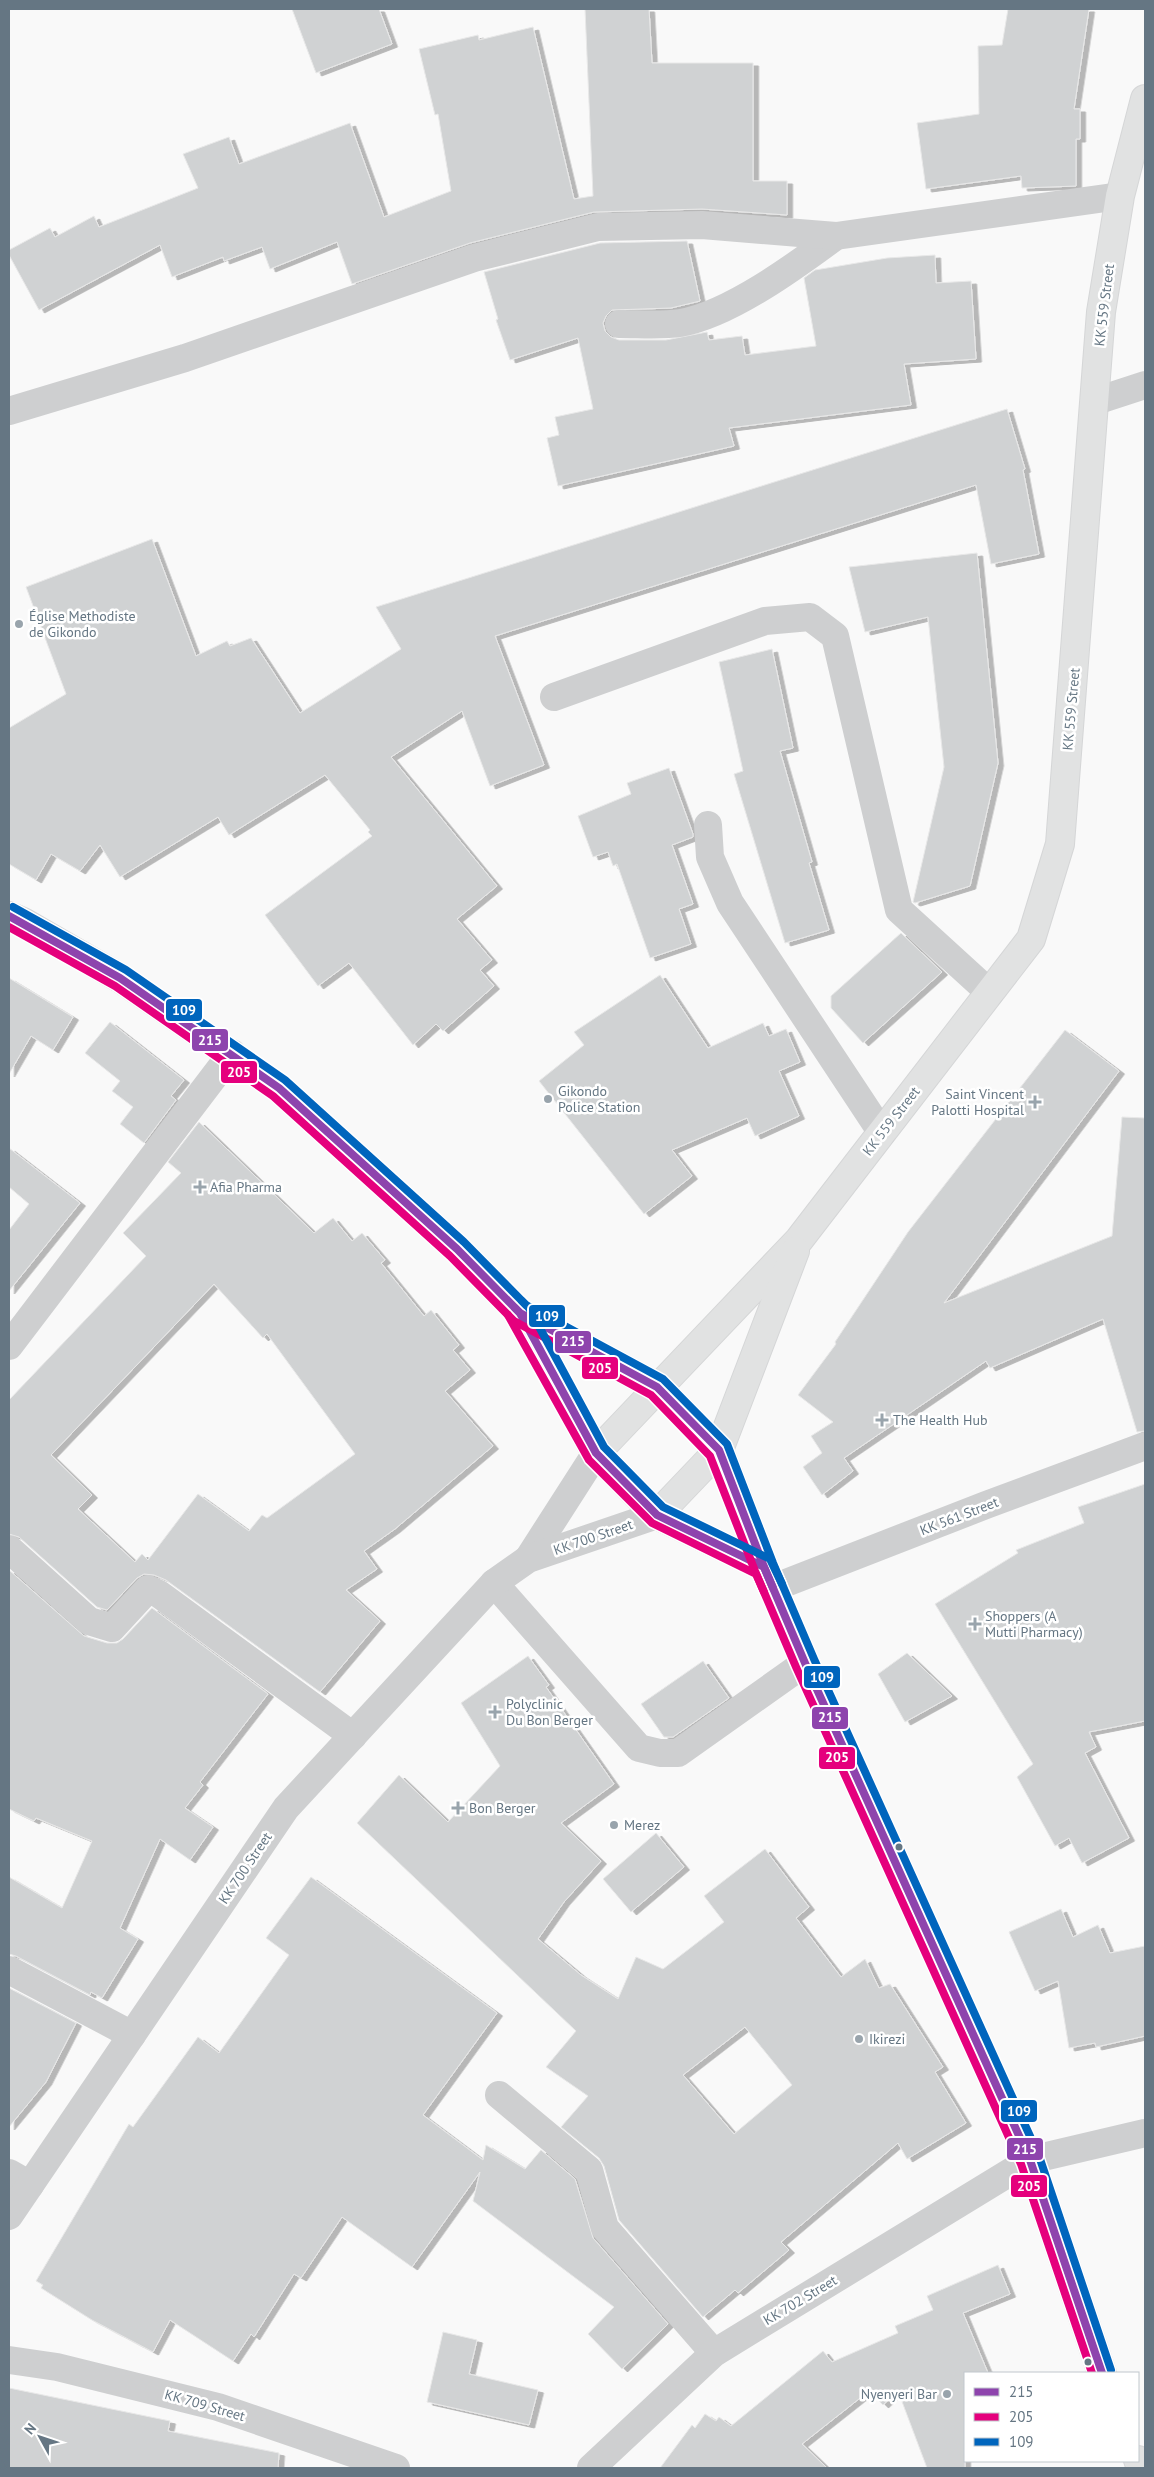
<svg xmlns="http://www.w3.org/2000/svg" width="1154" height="2477" font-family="'PT Sans',sans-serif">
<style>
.building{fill:#d0d2d3;stroke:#e8e8e8;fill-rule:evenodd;filter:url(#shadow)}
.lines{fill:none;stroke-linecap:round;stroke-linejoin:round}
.major-casing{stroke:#d5d6d7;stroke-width:30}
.minor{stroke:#cecfd0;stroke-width:28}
.major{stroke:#e1e2e2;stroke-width:28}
.bus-1-casing{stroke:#fff;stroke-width:11}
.bus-2-casing{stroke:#fff;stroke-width:11}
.bus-3-casing{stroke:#fff;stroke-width:11}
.bus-1{stroke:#8e44ad;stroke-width:8}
.bus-2{stroke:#e5007d;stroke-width:8}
.bus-3{stroke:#0065bd;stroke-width:8}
.poi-dot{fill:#99a4ac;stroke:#fff;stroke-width:2}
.bus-dot{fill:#657683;stroke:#fff;stroke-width:2}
.labels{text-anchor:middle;stroke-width:5;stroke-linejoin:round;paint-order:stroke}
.street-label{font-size:14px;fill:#657683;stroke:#fff}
.poi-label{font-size:14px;fill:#657683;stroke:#fff;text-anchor:start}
.line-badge{stroke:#fff;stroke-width:2}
.badge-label{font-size:14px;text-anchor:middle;font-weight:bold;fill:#fff}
</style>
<defs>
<filter id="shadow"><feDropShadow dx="5.5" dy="3" stdDeviation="0" flood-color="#0004"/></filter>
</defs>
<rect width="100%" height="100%" fill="#f9f9f9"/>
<g class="building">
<path d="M292,9h87l13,35 -76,29z"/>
<path d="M585,9h64l3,54h101v118h34v34l-85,-6 -108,3 -124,31 -118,41 -15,-42 -67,27 -8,-22 -38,14 -1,-4 -51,20 -12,-32 -121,65 -30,-55v-5l41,-22 5,9 39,-21 5,11 99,-39 -15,-34 46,-17 10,27 111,-41 34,94 67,-26 -13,-77 -3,1 -16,-66 59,-14 1,5 54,-13 41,172 19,-3z"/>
<path d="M1008,9h81l-15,100h6v30h-4v47l-54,2 -1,-12 -95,13 -9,-66 62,-9 -1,-68 24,-1z"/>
<path d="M687,241l13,60 -29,7 -59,2 -6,6 -3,7 2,8 6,6 8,3h47l41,-8 2,8 33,-4 3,19 71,-9 -12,-68 11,-8 72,-12 48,-3 1,28 35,-2 5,78 -72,5 7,41 -182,23 5,18 -176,40 -11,-48 12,-3 -4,-18 38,-8 -15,-71 -68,22 -14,-40 2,-1 -14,-47 116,-29z"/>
<path d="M1007,409l18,60 -2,1 16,84 -48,10 -15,-79 -481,151 49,129 -54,21 -28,-75 -71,46 106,129 -40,33 35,41 -12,10 14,16 -51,45 -7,-7 -23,21 -64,-82 -31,23 -53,-71 107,-79 -4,-4 2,-2 -45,-55 -96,60 -11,-18 -98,60 -20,-32 -20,26 -29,-17 -15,26 -27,-16v-136l57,-34 -40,-107 126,-48 44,117 31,-15 3,5 21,-8 49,75 101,-64 -25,-42z"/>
<path d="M977,553l21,210 -28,123 -55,17 -2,-1 31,-135 -16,-150 -63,15 -16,-65z"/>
<path d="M772,649l21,99 -13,3 32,111 -3,1 20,67 -44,13 -51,-169 9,-3 -24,-109z"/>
<path d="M669,768l24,66v3l-21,8 21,59 -14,5 12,35 -41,14 -33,-94 -4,2 -5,-14 -15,5 -15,-41 53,-22 -4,-11z"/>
<path d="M901,933l41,39 -79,71 -32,-35v-12z"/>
<path d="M660,975l48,73 55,-25 6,13 17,-7 14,33 -21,9 20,45 -44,20 -8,-18 -75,32 20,26 -48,38 -105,-133 45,-36 -10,-13z"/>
<path d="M9,978l64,39 -20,33 -22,-14 -22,38z"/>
<path d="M110,1022l74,58 -13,16 5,4 -32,43 -24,-19 13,-17 -21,-16 8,-10 -35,-28z"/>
<path d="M1065,1030l54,41 -175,232 168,-67 10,-119 23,1v313l-8,1 -34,-113 -113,49 -4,-7 -142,97 9,13 -31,24 -19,-28 19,-14 -11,-17 22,-14 -35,-27 38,-51 -1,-2 73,-110z"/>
<path d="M199,1122l115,111 19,-15 19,23 10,-8 23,27 -4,3 43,53 7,-6 28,35 -6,5 17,20 -25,21 48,55 -98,83 -31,22 13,18 -31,21 34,31 -60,71 -154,-112 -12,-5 -10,-1 -7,4 -30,32 -10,-3 -78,-70 -10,-3v-134l137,-144 -23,-23 58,-60 -13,-11zM214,1284l49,54 4,-4 88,120 -88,64 -5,-3 -13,16 -51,-37 -50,66 -6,-6 -7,8 -57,-53 14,-14 -41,-40z"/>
<path d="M9,1148l71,55 -71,88v-61l20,-26 -20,-17z"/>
<path d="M1145,1484v237l-56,11 7,15 -11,6 44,85 -47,25 -13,-25 -14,8 -38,-69 16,-13 -98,-160 83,-51 -2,-3 68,-27 -6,-16z"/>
<path d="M9,1570l75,66 23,7h10l6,-4 29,-31 116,86 -68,88 3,3 -18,23 28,19 -23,33 -30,-21 -40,89 18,11 -36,59 -11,-6 -1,3 -74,-39 -7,-2v-77l53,31 30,-67 -56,-23 -2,3 -25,-12z"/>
<path d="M907,1653l45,43 -47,26 -27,-48z"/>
<path d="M528,1656l21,29 -3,2 68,97 -53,39 40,38 -37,41 -26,37 43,36 37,24 18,-42 27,12 61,-47 -20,-26 61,-47 44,58 -13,11 45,59 24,-18 14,29 11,-4 53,83 -8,5 31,51 -59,36 -9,-16 -117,99 8,8 -51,43 -3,-3 -32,27 -84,-97 -15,-54 -5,-8 -38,-31 27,-31 -42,-29 30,-36 -219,-208 42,-48 49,47 52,-56 -39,-63zM745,2027l47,58 -58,49 -51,-59z"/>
<path d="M703,1661l26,37 -56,39h-9l-23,-33z"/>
<path d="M656,1833l28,34 -53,45 -28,-33z"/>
<path d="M311,1877l186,136 -74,102 60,45 3,-15 39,24 16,-19 34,29 18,59 75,86 -46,45 -34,-35 26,-27 -141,-106 7,-29 -68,95 -70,-50 -41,61 -7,-4 -40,63 -3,-3 -18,27 -63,-41 -17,32 -61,-32 -51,-32 2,-3 -7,-4 93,-157 4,3 65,-90 21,16 70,-98 -23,-17z"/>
<path d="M1061,1909l12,28 25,-12 12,28 35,-7v90l-49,11 -1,-4 -26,5 -11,-67 -23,10 -26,-59z"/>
<path d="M9,1988l67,35 -30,59 -37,45z"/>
<path d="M998,2265l12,29 -47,19 25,60h-23v95h-38l-29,-77 -15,14 -14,-14 -67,53 25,24h-167l32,-43 3,3 10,-14 11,7 3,-4 12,9 92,-75 9,11 66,-29 -3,-7 38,-16 -6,-14z"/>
<path d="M443,2332l34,8 -8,34 69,16 -9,35 -102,-23z"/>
<path d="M9,2388l161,33 -2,10 111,22 -1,15h-269z"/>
</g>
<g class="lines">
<defs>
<g id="major">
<path d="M9,916l14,6 97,56 159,110 178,161 63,64 76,140 61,62 107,52"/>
<path d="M520,1313l137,74 62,63 45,117 41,96 225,497 72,213"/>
<path d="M596,1453l203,-213 232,-301 29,-95 41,-532 19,-116 25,-97"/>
<path d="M657,1515l62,-65 76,-199"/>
<path d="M1138,2460l4,8"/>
</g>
</defs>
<use href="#major" class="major-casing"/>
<g class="minor">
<path d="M619,324c20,0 42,2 61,-1 49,-8 117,-58 156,-87"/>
<path d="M1096,401l49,-16"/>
<path d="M9,411l176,-53 289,-100 124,-31 104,-2 134,11 284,-40"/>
<path d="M554,697l211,-76 45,-4 25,19 64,274 91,83"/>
<path d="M708,825l2,32 20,46 152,230"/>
<path d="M9,1346l223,-293"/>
<path d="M9,1549l80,72 23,7 36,-39 11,5 194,142"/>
<path d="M528,1559l68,-106"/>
<path d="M494,1583l145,165 21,5h18l127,-90"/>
<path d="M773,1588l213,-83 159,-59"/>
<path d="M9,1970l123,65"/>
<path d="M499,2095l90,75 16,58 109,125"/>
<path d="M9,2173l21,12"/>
<path d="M9,2216l277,-408 208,-225 34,-24 129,-44"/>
<path d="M9,2360l48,7 161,40 178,61"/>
<path d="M591,2468l123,-115 316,-193 115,-27"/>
</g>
<use href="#major" class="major"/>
<defs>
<g id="bus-1">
<path d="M9,916l111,62 159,110 178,161 63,64 137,74 62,63 45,117 41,96 225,497 72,213"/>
<path d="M515,1308l5,5 76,140 61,62 107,52 9,21"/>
</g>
<g id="bus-2">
<path d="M9,927l106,59 158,110 177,160 64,65 137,74 59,61 45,115 41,96 225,497 71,209"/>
<path d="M508,1315l81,145 63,63 104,51 8,18"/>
</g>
<g id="bus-3">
<path d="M13,907l113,63 159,110 179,162 62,63 137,74 64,65 46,119 41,96 225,497 72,214"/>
<path d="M522,1301l7,7 75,139 59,60 107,52 12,25"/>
</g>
</defs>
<use href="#bus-1" class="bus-1-casing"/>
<use href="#bus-2" class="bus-2-casing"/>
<use href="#bus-3" class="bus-3-casing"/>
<use href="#bus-1" class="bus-1"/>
<use href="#bus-2" class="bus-2"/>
<use href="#bus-3" class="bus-3"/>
</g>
<g class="poi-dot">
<circle cx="19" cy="624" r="5"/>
<circle cx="548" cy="1099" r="5"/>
<path d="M1032.5 1094.5h5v5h5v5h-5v5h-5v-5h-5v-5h5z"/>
<path d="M197.5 1179.5h5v5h5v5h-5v5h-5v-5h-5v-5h5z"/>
<path d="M879.5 1412.5h5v5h5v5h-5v5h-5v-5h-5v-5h5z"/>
<path d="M972.5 1616.5h5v5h5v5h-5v5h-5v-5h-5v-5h5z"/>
<path d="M492.5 1704.5h5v5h5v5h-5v5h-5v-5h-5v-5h5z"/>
<path d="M455.5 1800.5h5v5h5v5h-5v5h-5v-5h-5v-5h5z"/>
<circle cx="614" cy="1825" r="5"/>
<circle cx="859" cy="2039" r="5"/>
<circle cx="947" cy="2394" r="5"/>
</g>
<g class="bus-dot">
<circle cx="899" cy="1847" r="4.5"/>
<circle cx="1088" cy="2362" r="4.5"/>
</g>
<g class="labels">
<g class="street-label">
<text transform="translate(1104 305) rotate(-83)" y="5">KK 559 Street</text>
<text transform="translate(1071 709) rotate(-85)" y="5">KK 559 Street</text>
<text transform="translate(891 1121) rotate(-52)" y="5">KK 559 Street</text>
<text transform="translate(959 1516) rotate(-21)" y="5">KK 561 Street</text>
<text transform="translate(593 1537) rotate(-19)" y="5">KK 700 Street</text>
<text transform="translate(245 1868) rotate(-56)" y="5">KK 700 Street</text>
<text transform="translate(800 2300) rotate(-31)" y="5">KK 702 Street</text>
<text transform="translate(205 2405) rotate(16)" y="5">KK 709 Street</text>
</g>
<g class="poi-label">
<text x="29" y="621">Église Methodiste<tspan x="29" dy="16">de Gikondo</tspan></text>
<text x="558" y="1096">Gikondo<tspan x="558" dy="16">Police Station</tspan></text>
<text x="1024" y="1099" text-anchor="end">Saint Vincent<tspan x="1024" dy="16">Palotti Hospital</tspan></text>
<text x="210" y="1192">Afia Pharma</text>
<text x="893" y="1425">The Health Hub</text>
<text x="985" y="1621">Shoppers (A<tspan x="985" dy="16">Mutti Pharmacy)</tspan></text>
<text x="506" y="1709">Polyclinic<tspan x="506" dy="16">Du Bon Berger</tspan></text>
<text x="469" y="1813">Bon Berger</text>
<text x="624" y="1830">Merez</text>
<text x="869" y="2044">Ikirezi</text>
<text x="937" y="2399" text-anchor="end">Nyenyeri Bar</text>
</g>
</g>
<g class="line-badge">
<rect x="165" y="998" width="38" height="24" rx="5" fill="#0065bd"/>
<rect x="191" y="1028" width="38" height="24" rx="5" fill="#8e44ad"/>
<rect x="220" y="1060" width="38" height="24" rx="5" fill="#e5007d"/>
<rect x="528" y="1304" width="38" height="24" rx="5" fill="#0065bd"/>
<rect x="554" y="1330" width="38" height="24" rx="5" fill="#8e44ad"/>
<rect x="581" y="1356" width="38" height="24" rx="5" fill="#e5007d"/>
<rect x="803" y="1665" width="38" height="24" rx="5" fill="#0065bd"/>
<rect x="811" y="1706" width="38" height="24" rx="5" fill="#8e44ad"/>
<rect x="818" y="1746" width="38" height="24" rx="5" fill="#e5007d"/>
<rect x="1000" y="2099" width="38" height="24" rx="5" fill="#0065bd"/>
<rect x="1006" y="2137" width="38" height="24" rx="5" fill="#8e44ad"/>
<rect x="1010" y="2174" width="38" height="24" rx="5" fill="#e5007d"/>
</g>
<g class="badge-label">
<text x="184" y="1015">109</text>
<text x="210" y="1045">215</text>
<text x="239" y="1077">205</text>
<text x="547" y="1321">109</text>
<text x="573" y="1346">215</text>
<text x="600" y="1373">205</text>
<text x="822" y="1682">109</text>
<text x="830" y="1722">215</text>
<text x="837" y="1762">205</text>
<text x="1019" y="2116">109</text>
<text x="1025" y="2154">215</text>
<text x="1029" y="2191">205</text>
</g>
<rect width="1154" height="2477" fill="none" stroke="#657683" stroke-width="20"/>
<rect x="964" y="2372" width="175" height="90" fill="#ffffff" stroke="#c1c8cd"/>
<rect x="974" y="2388" width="25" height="8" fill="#8e44ad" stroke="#c1c8cd"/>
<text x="1009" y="2397" font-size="15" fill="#657683">215</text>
<rect x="974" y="2413" width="25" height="8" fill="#e5007d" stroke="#c1c8cd"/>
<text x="1009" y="2422" font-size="15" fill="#657683">205</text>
<rect x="974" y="2438" width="25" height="8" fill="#0065bd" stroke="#c1c8cd"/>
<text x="1009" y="2447" font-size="15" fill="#657683">109</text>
<g transform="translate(40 2437) rotate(310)" stroke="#ffffff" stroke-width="4" paint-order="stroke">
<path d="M0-4L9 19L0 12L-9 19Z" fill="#657683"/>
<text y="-8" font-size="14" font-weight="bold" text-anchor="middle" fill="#657683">N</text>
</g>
</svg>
